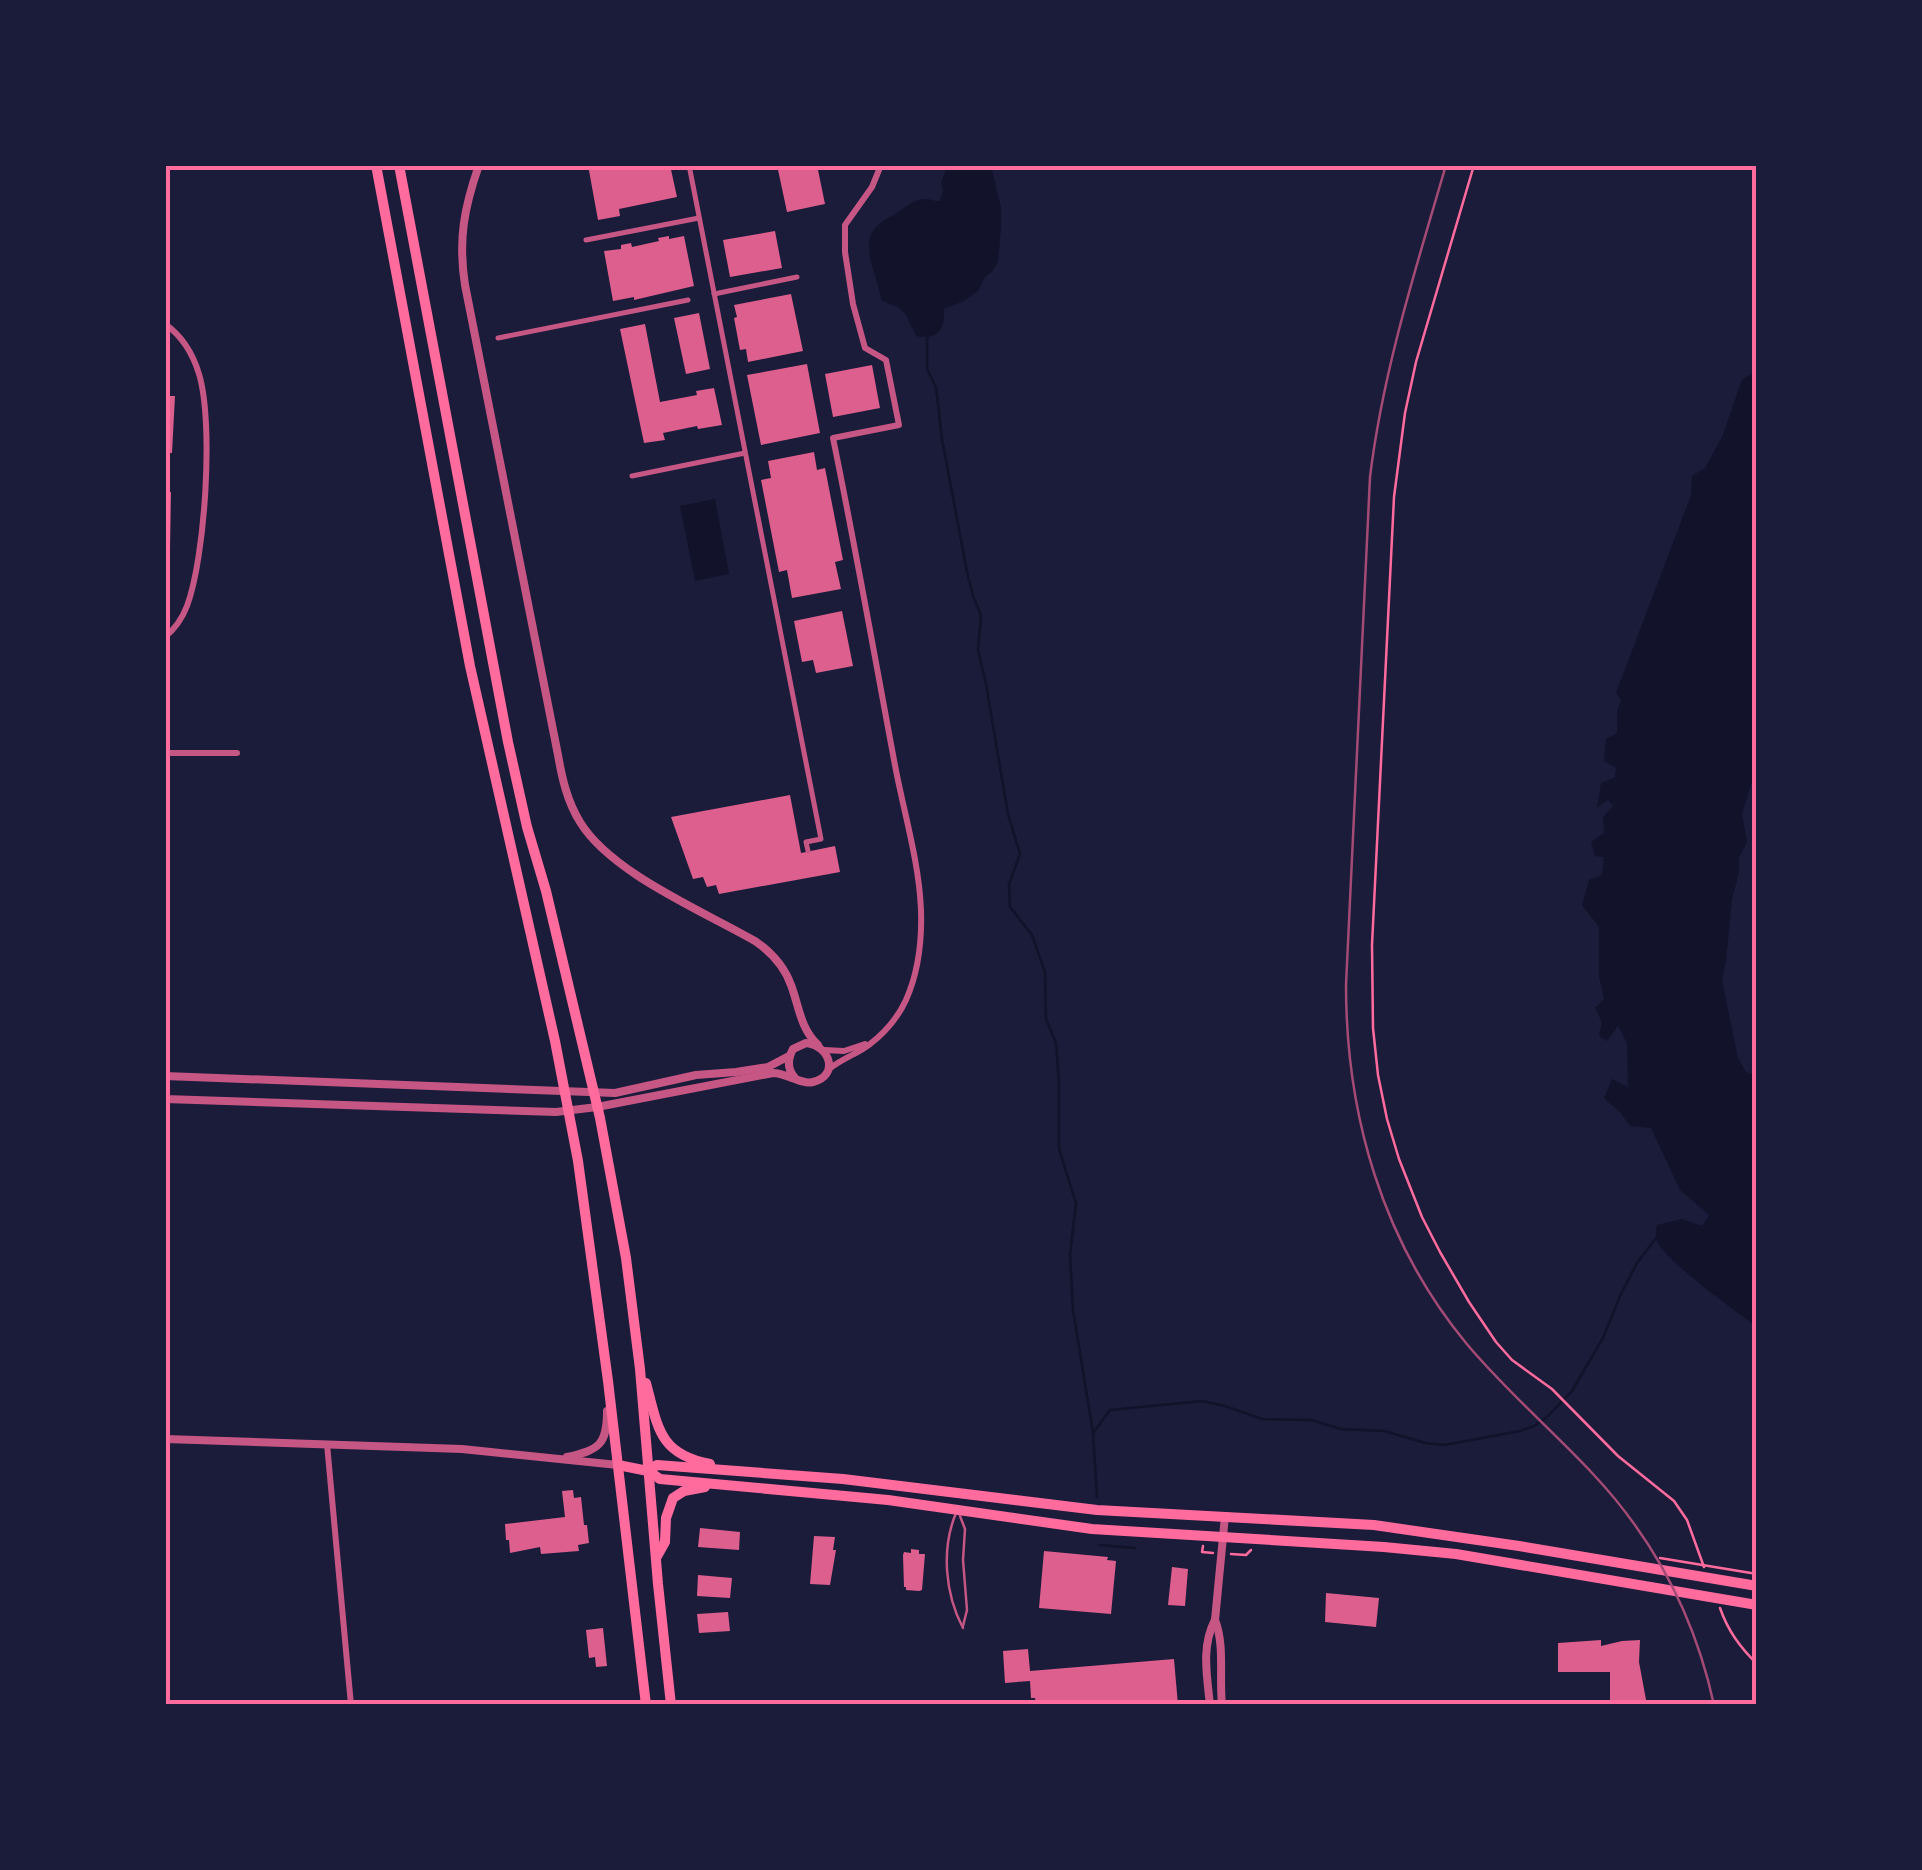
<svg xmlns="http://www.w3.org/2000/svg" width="1922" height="1870" font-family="Ubuntu,sans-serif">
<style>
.water{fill:#12122b}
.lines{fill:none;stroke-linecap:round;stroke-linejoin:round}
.stream{stroke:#12122b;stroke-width:2.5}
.building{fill:#dd5f8e}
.path{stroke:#ff6b9d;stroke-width:2.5}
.service{stroke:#c65784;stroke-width:2.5}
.pedestrian{stroke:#c65784;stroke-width:5}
.minor{stroke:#c65784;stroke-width:6}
.tertiary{stroke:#c65784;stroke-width:8}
.primary{stroke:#ff6b9d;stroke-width:10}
.rail{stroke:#a44b75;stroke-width:2.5}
.neatline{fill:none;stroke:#ff6b9d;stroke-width:4}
</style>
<rect width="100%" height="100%" fill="#1b1b3a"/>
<g class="water">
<path d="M948,165h43l10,43v20l-3,34 -6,10 -7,5 -7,14 -14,10 -20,8c1,21 -6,31 -28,27l-10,-21 -7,-7 -18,-8c-4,-33 -30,-63 9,-83 10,-5 24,-19 35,-18 5,0 10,3 15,2l3,-10 -2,-9z"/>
<path d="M1757,366v399l-15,49 5,28 -8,16v15l-7,26 -6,62 -4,19 16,78 8,14 11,4v251c-20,-15 -92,-66 -100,-86 -2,-5 -1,-10 0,-16l25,-6 20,7 7,-11 -29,-25 -29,-62 -21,-2 -10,-14 -16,-14 8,-19 16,8 -1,-44 -9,-17 -11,15 -8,-5 3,-14 -7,-14 9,-9 -5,-23v-49l-17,-22 7,-25 13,-5 2,-18 -9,-1 -4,-14 13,-9 -1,-16 10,-11 -5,-6 -11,8 4,-25 14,-6 1,-9 -12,-7 2,-22 11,-6v-21l4,-12 -5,-7 75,-198 1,-19 13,-8 17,-31 20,-57 14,-10z"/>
<path d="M715,499l14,75 -34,7 -15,-75z"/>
</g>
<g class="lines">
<g class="stream">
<path d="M927,336v33l9,18 6,52 25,133 6,24 8,19 -3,35 8,34 22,130 12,40 -11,30 1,23 22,28 13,37 1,47 10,24 3,40v66l17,54 -6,52 3,55 20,123"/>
<path d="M1097,1497l-4,-64 17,-23 92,-9 23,5 37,13 49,1 30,9 43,2 42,12 18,2 76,-14 14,-5 13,-9 25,-26 31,-53 17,-42 17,-33 19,-25"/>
<path d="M1100,1545l35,3"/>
</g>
</g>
<g class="building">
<path d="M588,165h82l7,32 -58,12 1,7 -22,4z"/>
<path d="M777,165h40l8,39 -38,8z"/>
<path d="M775,231l7,37 -52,9 -7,-37z"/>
<path d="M669,236v3l15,-3 10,50 -60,14v-3l-21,4 -9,-50 17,-2v-4l10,-2 1,4 27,-6 -1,-3z"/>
<path d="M791,294l12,57 -55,11 -2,-13 -6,1 -6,-32 3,-1 -3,-12z"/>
<path d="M699,313l11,56 -24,5 -12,-56z"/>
<path d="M645,324l15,78 37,-7 -1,-4 18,-3 8,37 -24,4 -1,-3 -34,7 2,7 -21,3 -24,-114z"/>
<path d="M807,364l13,69 -59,12 -14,-70z"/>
<path d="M872,365l8,43 -47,9 -8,-43z"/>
<path d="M165,396h10l-3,57h-7z"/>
<path d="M814,452l3,18 8,-2 18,92 -8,2 6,27 -49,9 -5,-28 -8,2 -18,-92 10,-2 -3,-17z"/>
<path d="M165,492h6l-1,57 -5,-1z"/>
<path d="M842,611l11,55 -37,7 -3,-13 -11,2 -8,-41z"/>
<path d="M790,795l11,58 34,-7 5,26 -121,22 -3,-9 -9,2 -4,-10 -10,2 -22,-62z"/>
<path d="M573,1490l1,8 7,-1 3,28h3l2,18 -11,2 1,6 -38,3 -1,-7 -30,6 -1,-13h-3l-1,-16 60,-7 -3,-26z"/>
<path d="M700,1528l40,4 -1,18 -41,-3z"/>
<path d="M814,1536l21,1 -2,13h3l-6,35 -20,-1z"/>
<path d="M911,1549l8,1v4h6l-3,36 -3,1 -13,-1v-3h-2l-1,-32 1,-3 7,1z"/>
<path d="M1044,1551l64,6 -1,3 9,1 -5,53 -72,-6z"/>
<path d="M1172,1567l16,2 -3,37 -17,-1z"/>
<path d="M698,1575l34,3 -2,20 -33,-2z"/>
<path d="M1326,1593l53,5 -3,29 -51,-5z"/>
<path d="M728,1612l2,19 -31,2 -2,-19z"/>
<path d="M603,1628l4,38 -11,1 -1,-10 -6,1 -3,-28z"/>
<path d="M1601,1640v6l21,-5 18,-1 -1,22 8,43h-37v-33h-52v-29z"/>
<path d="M1028,1649l2,22 144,-12 4,46h-142l-1,-7h-4l-1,-17 -25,2 -2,-32z"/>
</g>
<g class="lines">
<g class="path">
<path d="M1474,165l-58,197 -11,51 -11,84 -22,448 1,83 5,47 9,44 12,40 23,58 18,35 29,50 27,40 16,18 40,29 66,67 56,45 13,19 17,47"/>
<path d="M1203,1546l-1,6 11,1"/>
<path d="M1231,1554l15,1 5,-5"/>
<path d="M1660,1558l97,16"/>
<path d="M1720,1608c8,23 20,39 37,56"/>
</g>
<g class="service">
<path d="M956,1513c-15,36 -11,81 7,115"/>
<path d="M960,1516l5,13 -2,31 4,50 -4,16"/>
</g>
<g class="pedestrian">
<path d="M689,165l132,674 -15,3 2,9"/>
<path d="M586,240l113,-22"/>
<path d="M714,294l83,-17"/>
<path d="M498,338l190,-38"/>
<path d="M632,476l113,-23"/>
</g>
<g class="minor">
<path d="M165,324c17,12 28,30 34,50 15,49 6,184 -12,232 -5,13 -11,22 -22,31"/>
<path d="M165,753h72"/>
<path d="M824,1050l20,1 21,-7"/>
<path d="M828,1070c8,-7 17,-11 26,-16 22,-11 42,-32 52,-54 12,-27 16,-60 15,-90 -2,-50 -18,-100 -27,-150 -20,-107 -39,-215 -61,-322l66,-13 -13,-65 -21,-12 -12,-44 -8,-52v-27l27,-38 9,-22"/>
<path d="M327,1444l24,261"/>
</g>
<g class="tertiary">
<path d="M479,165c-15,43 -21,75 -14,120l93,470c4,23 9,46 22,67 31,51 123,89 175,119 16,11 29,25 36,44 8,21 9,43 27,60"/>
<path d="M165,1076l450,17 81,-18 40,-3 32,-5 21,-11"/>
<path d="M165,1099l391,13 41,-5 176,-34c14,0 28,12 40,9 26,-6 18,-36 -7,-39l-13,6c-6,11 -6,21 3,30"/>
<path d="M165,1439l297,10 156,16"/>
<path d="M567,1457c32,-7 40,-12 40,-46"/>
<path d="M1215,1620c10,25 4,57 7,85"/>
<path d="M1210,1705c-3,-29 -9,-59 5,-85l10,-104"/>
</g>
<g class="primary">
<path d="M376,165l94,501 85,375 23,120 30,220 38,324"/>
<path d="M399,165l109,577 19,85 19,64 54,227 26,140 14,111 18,215 13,121"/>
<path d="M646,1383c12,45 13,71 64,81"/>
<path d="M618,1465l30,6 12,8 228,21 204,29 292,18 72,7 301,51"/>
<path d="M648,1471l9,-6 186,14 254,31 277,15 145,21 238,40"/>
<path d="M656,1558l9,-16 1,-24 7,-20 11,-7 21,-4"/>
</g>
<path class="rail" d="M1446,165c-30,103 -63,205 -76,312l-24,508c0,130 36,256 120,358 39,47 85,86 127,131 61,65 102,143 121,231"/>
</g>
<rect width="1922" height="1870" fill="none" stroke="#1b1b3a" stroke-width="335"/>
<rect x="168" y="168" width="1586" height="1534" class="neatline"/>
</svg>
